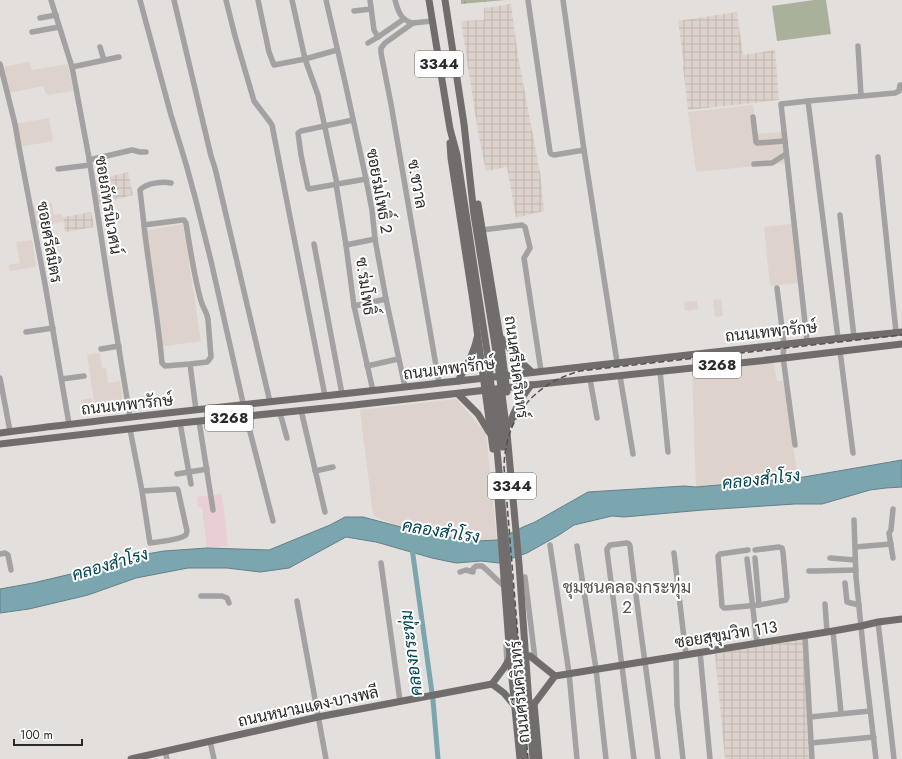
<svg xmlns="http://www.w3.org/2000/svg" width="902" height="759" font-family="Jost,Sarabun,sans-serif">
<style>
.built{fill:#ddd3cc}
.industrial{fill:url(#industrial-grid)}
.education{fill:#e8cfd6}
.green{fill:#a9b19b}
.wetland{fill:url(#wetland-marsh)}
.water{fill:#7ba5af;stroke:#638087}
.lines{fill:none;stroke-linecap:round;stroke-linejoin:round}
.canal{stroke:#7ba5af;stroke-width:5}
.minor{stroke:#a3a1a1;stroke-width:5.5}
.major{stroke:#706d6c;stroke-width:7}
.rail{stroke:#51504f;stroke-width:1.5;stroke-dasharray:6 3;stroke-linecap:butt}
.labels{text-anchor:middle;stroke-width:4;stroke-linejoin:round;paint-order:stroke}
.shield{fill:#fff;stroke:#6b6a69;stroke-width:1}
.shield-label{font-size:15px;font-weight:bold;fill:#2b2a29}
.street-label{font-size:16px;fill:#2b2a29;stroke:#fff}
.water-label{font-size:17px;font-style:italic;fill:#004450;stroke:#fff}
.neighbourhood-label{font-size:17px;fill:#54514f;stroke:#fff}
</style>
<defs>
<pattern id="industrial-grid" width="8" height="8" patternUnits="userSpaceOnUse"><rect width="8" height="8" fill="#ddd3cc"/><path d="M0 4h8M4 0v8" fill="none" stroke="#beb5af"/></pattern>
<pattern id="wetland-marsh" width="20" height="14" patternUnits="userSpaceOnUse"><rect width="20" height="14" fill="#a9b19b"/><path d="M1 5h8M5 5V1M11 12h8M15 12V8" fill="none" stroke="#8a907e"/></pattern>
</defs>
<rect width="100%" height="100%" fill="#e3dfdd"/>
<g class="built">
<path d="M29,62l3,8 36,-6 5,27 -27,4 -3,-9 -34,7 -6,-26z"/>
<path d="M753,105l4,29 25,-2 4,31 -90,9 -8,-60z"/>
<path d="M49,118l4,23 -34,6 -4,-23z"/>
<path d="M52,203l2,12 8,-1 1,8 -29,5 -4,-20z"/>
<path d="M183,224l18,117 -42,6 -18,-116z"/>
<path d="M792,224l8,59 -30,3 -6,-59z"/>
<path d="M32,240l4,27 -26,4 -2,-6 12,-2 -4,-21z"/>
<path d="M721,299l2,17 -8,1 -2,-17z"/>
<path d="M697,301l1,8 -13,2 -1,-9z"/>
<path d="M100,353l2,15h4l2,15 12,-2 4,29 -28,4 -9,-59z"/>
<path d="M774,363l3,18h7l14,97 -102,9 -4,-115z"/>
<path d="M92,398l2,15 -8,1 -1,-9 -3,1 -1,-6z"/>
<path d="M456,399l2,2 28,32 11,107 -19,1 -52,-7 -20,-5 -26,-10 -7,-4 -13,-105z"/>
</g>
<g class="industrial">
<path d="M511,4l7,52 22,117 4,38 -28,7 -9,-51 -21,4 -8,-39 -17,-111 23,-1v-12z"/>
<path d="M737,12l6,43 32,-5 4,50 -91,10 -5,-44 1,-1 -6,-44z"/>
<path d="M128,172l5,23 -36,9 -5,-23z"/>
<path d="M91,212l3,15 -29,5 -2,-15z"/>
<path d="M803,639l6,120h-84l-10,-105z"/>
</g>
<path class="education" d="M222,494l6,52 -21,2 -5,-41h-4l-1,-10z"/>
<path class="green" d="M814,0h12l5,34 -54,7 -5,-35z"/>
<path class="wetland" d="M461,0h44l-44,4z"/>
<path class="water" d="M902,460v27l-16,1 -16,2 -48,14h-27l-92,6 -79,7 -12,-1 -38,9 -15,10 -32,18 -28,10 -18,-2 -25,2 -24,-5 -56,-16 -30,-5 -57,31 -29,4 -33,-4h-39l-52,10 -48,17 -59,14 -29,4v-24l33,-6 63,-15 39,-12 29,-5 43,-3 62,2 61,-25 15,-8h18l64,17 51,7 19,-1 26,-13 12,-5 53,-30 96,-6 12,1 102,-9z"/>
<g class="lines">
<path class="canal" d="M412,548l21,152 5,59"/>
<g class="minor">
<path d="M51,0l21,67 17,91 21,136 20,123"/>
<path d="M140,0l31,115 15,49 9,33 16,64 35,155 27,105"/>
<path d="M174,0l37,156 4,12 55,234"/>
<path d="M226,0l9,36 19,65 16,21 2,3 53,271"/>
<path d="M258,0l11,52 5,13 31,-6 32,-9"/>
<path d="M292,0l13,59 13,36 19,89"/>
<path d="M326,0l19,82 21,97 6,31 3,29 11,60 19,88"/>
<path d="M370,0l4,30 4,7 26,-18"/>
<path d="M395,0c3,11 6,21 18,23"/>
<path d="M528,0l22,152 1,2 3,1 30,-5"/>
<path d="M563,0l21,150 33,212"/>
<path d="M354,11l17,-2"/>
<path d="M40,18l16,-3"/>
<path d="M432,21l-19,2 -28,20 -4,5v5l10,51 48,279"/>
<path d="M32,32l27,-5"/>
<path d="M368,43l10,-6"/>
<path d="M858,46l3,50"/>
<path d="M100,47l4,13"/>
<path d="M0,64l15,60 4,23 26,137 24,140"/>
<path d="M72,67l47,-10"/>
<path d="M808,101l87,-8 4,-2 1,-6h2"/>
<path d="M753,117l3,25 1,1 28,-2"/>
<path d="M353,120l-52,11 -3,2 3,22 7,33 1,1 57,-10"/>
<path d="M878,157l18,175"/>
<path d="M89,160l43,-10 8,2h6"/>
<path d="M754,164l18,-1 14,-9"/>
<path d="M58,169l32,-4"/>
<path d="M336,184l10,61 8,61 19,85"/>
<path d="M840,215l14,122"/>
<path d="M144,225l-4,-35c6,-7 23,-9 31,-7"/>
<path d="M482,230l40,-5 3,2 5,21 -6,10 17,113"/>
<path d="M314,244l28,150"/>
<path d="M346,245l29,-6"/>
<path d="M777,288l7,56 -1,13 12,88"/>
<path d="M354,306l32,-7"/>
<path d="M26,332l27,-4"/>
<path d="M807,341l-26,-237 27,-3 30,237"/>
<path d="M101,349l18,-3"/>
<path d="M840,351l13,102"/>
<path d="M190,364l17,-2 1,-1 3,-4 -3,-38c-1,-7 -5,-11 -7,-18 -7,-25 -11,-52 -15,-78l-2,-3h-2l-38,5c5,46 14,92 18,138l3,3 25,-2 6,46"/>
<path d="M367,366l31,-7"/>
<path d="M660,371l8,81"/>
<path d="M620,376l13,78"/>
<path d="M0,378l10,53"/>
<path d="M62,379l22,-3"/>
<path d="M590,379l7,39"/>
<path d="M301,410l24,102"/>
<path d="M280,413l7,25"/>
<path d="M199,421l14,89"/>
<path d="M180,423l11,61"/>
<path d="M130,429l12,62 8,52c7,-1 28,-3 34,-7 3,-1 2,-2 3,-5l-9,-41 -1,-1 -35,2"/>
<path d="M315,471l18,-4"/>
<path d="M177,474l30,-5"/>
<path d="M893,509l-2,21 -2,3 4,25"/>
<path d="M854,520l2,57 9,89 11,93"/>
<path d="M550,545l19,128 8,86"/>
<path d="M577,546l19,123 10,90"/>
<path d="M855,547l36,-3"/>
<path d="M748,550l-28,4 -2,2 4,50 2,2h2l33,-3 27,-5 1,-3 -4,-45 -1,-4 -3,-1 -24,3"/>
<path d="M674,553l12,102"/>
<path d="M0,554l5,-1 3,2 3,15"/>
<path d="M755,558l4,47"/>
<path d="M830,558l25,2"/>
<path d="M747,559l10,84"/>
<path d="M381,563l19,138"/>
<path d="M809,571h7l40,-1"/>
<path d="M460,572l6,-2 7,2v-3l3,-3h6c8,6 13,13 21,19"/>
<path d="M525,577l10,82"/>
<path d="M845,583l2,19 12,3"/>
<path d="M201,596h21l5,2 2,5"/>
<path d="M297,601l29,158"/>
<path d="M825,604l2,28"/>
<path d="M878,622l13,110 3,27"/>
<path d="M833,631l8,82"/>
<path d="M805,636l7,123"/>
<path d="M506,643l1,21"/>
<path d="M700,652l10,107"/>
<path d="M676,656l1,49 6,54"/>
<path d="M810,717l60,-6"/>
<path d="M210,741l4,18"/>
<path d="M811,743l63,-6"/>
<path d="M165,751l2,8"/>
<path d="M634,759l-27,-208v-2l3,-4 17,-2 2,1 1,2c8,71 19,142 28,213"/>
</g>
<g class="major">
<path d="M429,0l21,129 7,26 32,209 32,343 3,52"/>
<path d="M445,0l19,124 10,91 24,149 9,69 12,131 14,195"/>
<path d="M450,143l1,15 22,143 20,148"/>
<path d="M478,204l22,133 7,55"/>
<path d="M502,339l19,23 11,10"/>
<path d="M458,381c8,-14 16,-28 19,-43"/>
<path d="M458,394l20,20 11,18"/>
<path d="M497,395l6,52"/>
<path d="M510,424c4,-15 12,-27 21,-39"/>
<path d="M0,433c146,-19 293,-33 440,-50 154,-17 308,-36 462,-51"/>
<path d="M0,444l180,-21 165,-17 186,-21 228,-24 143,-17"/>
<path d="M498,498l12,160 10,101"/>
<path d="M530,656l25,20"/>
<path d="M492,684l12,9 10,12"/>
<path d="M534,703l5,56"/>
<path d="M534,704l21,-28 278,-45 28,-5 17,-4 24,-3"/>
<path d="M131,759l187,-42 174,-33 12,-16 6,-10"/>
</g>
<path class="rail" d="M528,759l-24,-292c1,-49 29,-83 76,-96l322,-36"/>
</g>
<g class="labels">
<g class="shield">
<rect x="415" y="51" width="48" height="26" rx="3"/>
<rect x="693" y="352" width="48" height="26" rx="3"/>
<rect x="205" y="405" width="48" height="26" rx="3"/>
<rect x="488" y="473" width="48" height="26" rx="3"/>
</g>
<g class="shield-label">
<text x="439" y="69">3344</text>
<text x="717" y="370">3268</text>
<text x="229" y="423">3268</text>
<text x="512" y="491">3344</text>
</g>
<g class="street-label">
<text transform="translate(418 184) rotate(80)" y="6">ซ.ชวาล</text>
<text transform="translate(380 191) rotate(80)" y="6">ซอยร่มโพธิ์ 2</text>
<text transform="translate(109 205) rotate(81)" y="6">ซอยภัทรนิเวศน์</text>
<text transform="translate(50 242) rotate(80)" y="6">ซอยศรีสมิตร</text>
<text transform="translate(366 286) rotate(82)" y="6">ซ.ร่มโพธิ์</text>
<text transform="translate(771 331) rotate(-6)" y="6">ถนนเทพารักษ์</text>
<text transform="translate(517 367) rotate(83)" y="6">ถนนศรีนครินทร์</text>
<text transform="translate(449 368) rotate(-7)" y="6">ถนนเทพารักษ์</text>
<text transform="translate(127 404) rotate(-6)" y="6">ถนนเทพารักษ์</text>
<text transform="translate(726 634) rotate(-9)" y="6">ซอยสุขุมวิท 113</text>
<text transform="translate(519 692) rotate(-95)" y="6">ถนนศรีนครินทร์</text>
<text transform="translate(308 706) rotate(-12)" y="6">ถนนหนามแดง-บางพลี</text>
</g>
<g class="water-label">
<text transform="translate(761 479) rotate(-6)" y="6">คลองสำโรง</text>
<text transform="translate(441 531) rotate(9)" y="6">คลองสำโรง</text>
<text transform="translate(110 564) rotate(-16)" y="6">คลองสำโรง</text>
<text transform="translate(411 653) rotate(-97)" y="6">คลองกระทุ่ม</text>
</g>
<g class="neighbourhood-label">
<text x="627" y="593">ชุมชนคลองกระทุ่ม<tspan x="627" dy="20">2</tspan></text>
</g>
</g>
<path d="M14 739v6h68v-6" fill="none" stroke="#2b2a29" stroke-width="2"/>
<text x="20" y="739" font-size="12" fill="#2b2a29" stroke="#ffffff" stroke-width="3" paint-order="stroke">100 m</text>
</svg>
